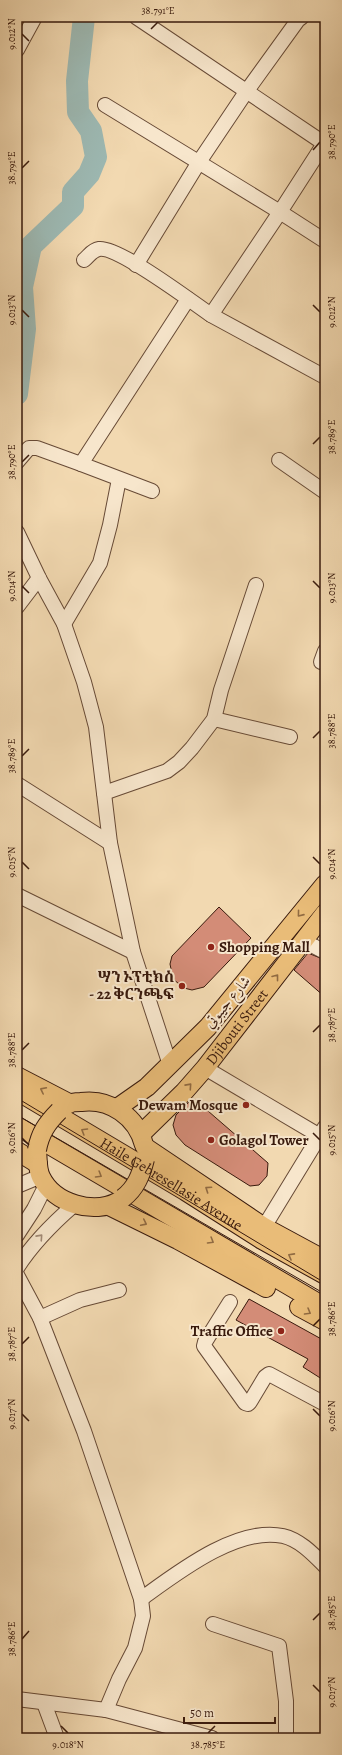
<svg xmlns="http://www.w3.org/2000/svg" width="342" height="1755" font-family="Alegreya,Amiri,'Noto Serif Ethiopic',serif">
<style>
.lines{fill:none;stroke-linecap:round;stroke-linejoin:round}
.river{stroke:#9db9b3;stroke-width:22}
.building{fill:#d38c77;stroke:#391a0d}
.minor-casing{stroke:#674a36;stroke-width:16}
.major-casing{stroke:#391a0d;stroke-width:20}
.minor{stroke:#f7e6cc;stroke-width:14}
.major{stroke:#e9bc78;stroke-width:18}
.tram{stroke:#391a0d;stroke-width:1}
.major-bridge-casing{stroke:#391a0d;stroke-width:20;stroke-linecap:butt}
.major-bridge{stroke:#e9bc78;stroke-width:18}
.oneway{stroke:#916b42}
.oneway2{stroke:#a28a76}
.ticks{fill:none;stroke:#391a0d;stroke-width:1.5}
.poi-dot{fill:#8f2418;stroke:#f7e6cc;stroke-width:1.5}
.labels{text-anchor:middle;stroke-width:4;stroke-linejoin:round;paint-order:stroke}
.poi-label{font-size:15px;font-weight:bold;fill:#391a0d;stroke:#f7e6cc;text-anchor:end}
.street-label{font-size:15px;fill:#391a0d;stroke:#f7e6cc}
.neatline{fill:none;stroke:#391a0d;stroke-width:1.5}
.ticks-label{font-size:10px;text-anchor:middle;fill:#391a0d}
</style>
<rect width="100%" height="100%" fill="#f2d9b1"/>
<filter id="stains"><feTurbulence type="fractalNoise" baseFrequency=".005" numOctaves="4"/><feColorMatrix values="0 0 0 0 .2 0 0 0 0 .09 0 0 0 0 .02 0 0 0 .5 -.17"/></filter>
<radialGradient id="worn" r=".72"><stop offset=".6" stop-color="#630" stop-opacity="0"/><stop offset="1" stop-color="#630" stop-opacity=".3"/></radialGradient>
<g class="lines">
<path class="river" d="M17,394l8,-65 -3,-42 9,-41 42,-40v-14l16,-18 7,-17 -5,-26 -13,-19 -1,-31 7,-64"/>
</g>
<g class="building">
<path d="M219,907l32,31 -47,49 -12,3 -8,-2 -11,-9 -3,-15 2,-8z"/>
<path d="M308,953l17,7v37l-31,-27z"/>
<path d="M193,1098l75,65 -1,13 -8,9 -9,1 -65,-41 -9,-10 -3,-10 3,-10z"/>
<path d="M249,1299l76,42v40l-22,-14 5,-8 -72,-39z"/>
</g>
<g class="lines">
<defs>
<g id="minor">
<path d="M136,17l189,127"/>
<path d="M17,50l18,-33"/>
<path d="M105,105l175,107 -69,103 114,62"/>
<path d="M325,142l-45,70 45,29"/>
<path d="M84,260c5,-4 8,-10 15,-11 19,-3 93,53 112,66"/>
<path d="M136,265l63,-103 47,-70 52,-72 4,-3"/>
<path d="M279,460l46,32"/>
<path d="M17,462l12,-14h8l44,16"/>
<path d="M152,491l-71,-27 107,-165"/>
<path d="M17,532l22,46 25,46 20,58 12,45 14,116 23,109 37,113"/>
<path d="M17,607l22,-29"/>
<path d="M64,624l36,-61 10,-38 9,-46"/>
<path d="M321,662l4,-11"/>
<path d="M214,719l76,18"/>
<path d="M17,784l93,59"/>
<path d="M104,793l63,-22 12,-9 13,-14 22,-29 7,-29 35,-105"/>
<path d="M17,895l116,57"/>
<path d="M304,941l21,11"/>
<path d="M205,1068l120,71"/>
<path d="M17,1186l24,-10"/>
<path d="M264,1227l61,-100"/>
<path d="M17,1235l17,-26 12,-24"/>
<path d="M17,1268c16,-25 35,-44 57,-63"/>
<path d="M17,1275l23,43 44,113 57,168 2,17 -8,32 -16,31 -13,31"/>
<path d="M230,1302l-25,40 -1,4 41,57 3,1 2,-2 15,-25 4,-3 56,30"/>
<path d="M40,1318l40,-18 39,-10"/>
<path d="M141,1599c36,-26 96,-73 142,-63 17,4 30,18 42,30"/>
<path d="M213,1624l66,22 7,55v37"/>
<path d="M17,1699l89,11 106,28"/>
<path d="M44,1703l13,35"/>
</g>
<g id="major">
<path d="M17,1076l52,27"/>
<path id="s1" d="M17,1091l168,100 77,49 63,35"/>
<path d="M117,1108l30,-21 61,-60 117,-143"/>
<path d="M59,1111c3,-2 6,-6 10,-7 3,-2 9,-2 12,-2 29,-4 56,15 63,43"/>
<path d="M17,1126l308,181"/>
<path id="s2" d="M141,1134l43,-42 21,-24 120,-155"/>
<path d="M145,1147l119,80 61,33"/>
<path d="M37,1150c1,9 0,19 4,27 13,27 53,38 78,24"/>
<path d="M17,1151l21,13"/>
<path d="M109,1206l69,34 88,48"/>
<path d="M299,1307l26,14"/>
</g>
</defs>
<use href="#minor" class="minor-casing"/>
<use href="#major" class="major-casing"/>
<use href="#minor" class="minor"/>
<use href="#major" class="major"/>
<g class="tram">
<path d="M17,1098l308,185"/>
<path d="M17,1115l308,179"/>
</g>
<defs>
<g id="major-bridge">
<path d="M37,1150c3,-17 10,-27 22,-39"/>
<path d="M123,1198c13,-10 18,-23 22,-39"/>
</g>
</defs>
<use href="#major-bridge" class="major-bridge-casing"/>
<use href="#major-bridge" class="major-bridge"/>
</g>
<defs><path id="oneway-chevron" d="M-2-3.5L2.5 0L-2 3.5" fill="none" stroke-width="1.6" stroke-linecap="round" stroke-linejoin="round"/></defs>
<g class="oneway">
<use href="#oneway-chevron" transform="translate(300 914) rotate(129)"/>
<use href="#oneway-chevron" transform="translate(276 977) rotate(-52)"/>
<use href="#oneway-chevron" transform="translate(189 1086) rotate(-48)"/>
<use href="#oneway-chevron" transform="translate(43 1090) rotate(-153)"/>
<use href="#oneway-chevron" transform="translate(84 1131) rotate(-149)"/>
<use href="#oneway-chevron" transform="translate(99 1175) rotate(31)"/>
<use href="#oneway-chevron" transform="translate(208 1189) rotate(-146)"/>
<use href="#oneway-chevron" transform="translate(144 1223) rotate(26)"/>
<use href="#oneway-chevron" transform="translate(211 1241) rotate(31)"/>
<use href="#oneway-chevron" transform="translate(291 1256) rotate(-151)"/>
<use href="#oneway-chevron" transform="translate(308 1312) rotate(30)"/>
</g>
<use class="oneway2" href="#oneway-chevron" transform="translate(40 1237) rotate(-48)"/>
<path class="ticks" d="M151,29l7,-7M22,34l7,7M313,150l7,-8M22,168l7,-7M313,305l7,7M22,310l7,7M313,444l7,-7M22,462l7,-7M313,581l7,7M22,586l7,7M313,738l7,-7M22,756l7,-7M313,857l7,7M22,862l7,7M313,1032l7,-7M22,1050l7,-7M313,1133l7,7M22,1138l7,7M313,1326l7,-7M22,1344l7,-7M313,1409l7,7M22,1414l7,7M313,1620l7,-7M22,1639l7,-8M313,1685l7,7M61,1726l7,7M208,1733l7,-7"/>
<g class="poi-dot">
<circle cx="211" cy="947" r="4"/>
<circle cx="182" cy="986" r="4"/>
<circle cx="246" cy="1105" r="4"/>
<circle cx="211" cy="1140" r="4"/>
<circle cx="281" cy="1331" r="4"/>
</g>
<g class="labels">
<g class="poi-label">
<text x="219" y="952" text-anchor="start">Shopping Mall</text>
<text x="174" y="982">ሣን ኦፕቲክስ<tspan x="174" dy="17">- 22 ቅርንጫፍ</tspan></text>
<text x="238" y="1110">Dewam Mosque</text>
<text x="219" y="1145" text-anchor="start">Golagol Tower</text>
<text x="273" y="1336">Traffic Office</text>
</g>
<g class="street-label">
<text transform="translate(227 1002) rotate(-50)" y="5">شارع جيبوتي</text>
<text dy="5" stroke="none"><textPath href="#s2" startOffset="144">Djibouti Street</textPath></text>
<text dy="5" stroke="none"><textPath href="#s1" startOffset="180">Haile Gebresellasie Avenue</textPath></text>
</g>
</g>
<rect width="342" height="1755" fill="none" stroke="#f2d9b1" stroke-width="44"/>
<path d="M184 1717v6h91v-6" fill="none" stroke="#391a0d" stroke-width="2"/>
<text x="190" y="1717" font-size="12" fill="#391a0d" stroke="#f7e6cc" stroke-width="3" paint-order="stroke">50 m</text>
<rect x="22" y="22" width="298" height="1711" class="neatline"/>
<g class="ticks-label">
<text x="158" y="14">38.791°E</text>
<text transform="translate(11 34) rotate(-90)" y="4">9.012°N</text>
<text transform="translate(331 142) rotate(-90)" y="4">38.790°E</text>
<text transform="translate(11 168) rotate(-90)" y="4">38.791°E</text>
<text transform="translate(11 310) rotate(-90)" y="4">9.013°N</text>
<text transform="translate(331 312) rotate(-90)" y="4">9.012°N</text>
<text transform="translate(331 437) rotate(-90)" y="4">38.789°E</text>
<text transform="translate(11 462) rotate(-90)" y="4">38.790°E</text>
<text transform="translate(11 586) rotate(-90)" y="4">9.014°N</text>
<text transform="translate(331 588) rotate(-90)" y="4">9.013°N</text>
<text transform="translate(331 731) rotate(-90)" y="4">38.788°E</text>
<text transform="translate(11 756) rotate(-90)" y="4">38.789°E</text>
<text transform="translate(11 862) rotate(-90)" y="4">9.015°N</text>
<text transform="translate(331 864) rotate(-90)" y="4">9.014°N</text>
<text transform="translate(331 1025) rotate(-90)" y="4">38.787°E</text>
<text transform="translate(11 1050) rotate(-90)" y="4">38.788°E</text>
<text transform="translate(11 1138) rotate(-90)" y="4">9.016°N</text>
<text transform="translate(331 1140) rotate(-90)" y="4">9.015°N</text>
<text transform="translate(331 1319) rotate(-90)" y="4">38.786°E</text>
<text transform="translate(11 1344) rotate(-90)" y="4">38.787°E</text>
<text transform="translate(11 1414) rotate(-90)" y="4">9.017°N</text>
<text transform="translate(331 1416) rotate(-90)" y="4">9.016°N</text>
<text transform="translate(331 1613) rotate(-90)" y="4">38.785°E</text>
<text transform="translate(11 1639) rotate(-90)" y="4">38.786°E</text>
<text transform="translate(331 1692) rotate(-90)" y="4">9.017°N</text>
<text x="68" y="1748">9.018°N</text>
<text x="208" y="1748">38.785°E</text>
</g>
<rect width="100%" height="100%" filter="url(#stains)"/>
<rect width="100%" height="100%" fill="url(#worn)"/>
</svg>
